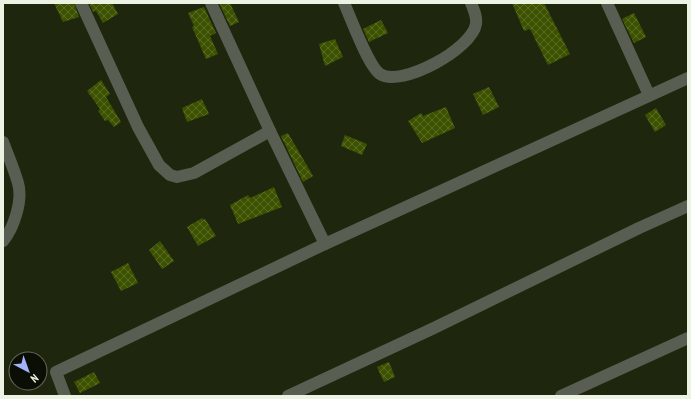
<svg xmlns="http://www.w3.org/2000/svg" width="691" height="399" font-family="'PT Sans Narrow',sans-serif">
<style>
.building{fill:url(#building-cross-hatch)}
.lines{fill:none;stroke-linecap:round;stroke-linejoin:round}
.minor{stroke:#595e52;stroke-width:12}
</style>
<defs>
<pattern id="building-cross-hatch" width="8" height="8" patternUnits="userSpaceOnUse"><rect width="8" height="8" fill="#3d5200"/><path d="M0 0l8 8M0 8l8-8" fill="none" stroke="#596b25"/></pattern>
</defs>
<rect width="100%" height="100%" fill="#1e270d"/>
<g class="building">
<path d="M54,3h20l5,14 -16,5z"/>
<path d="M89,3h23l6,11 -15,9 -7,-12 -3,1z"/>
<path d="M219,3h11l9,19 -9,4z"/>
<path d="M512,3h32l26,51 -22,11 -18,-36 -6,2z"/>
<path d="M204,7l12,26 -6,3 8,18 -12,5 -14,-32 2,-1 -6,-13z"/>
<path d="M634,13l12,24 -12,6 -12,-24z"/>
<path d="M381,20l7,13 -19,9 -6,-13z"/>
<path d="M335,39l8,18 -18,9 -6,-22z"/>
<path d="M101,80l9,14 -4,3 15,25 -7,5 -6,-7 -3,1 -7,-10 2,-2 -13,-18z"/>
<path d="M489,87l10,20 -16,8 -10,-21z"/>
<path d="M202,99l7,15 -22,8 -5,-14z"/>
<path d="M446,107l9,21 -33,15 -14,-22 13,-8 2,3z"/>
<path d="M656,108l10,17 -11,7 -10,-17z"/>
<path d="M288,133l25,43 -10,6 -22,-46z"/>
<path d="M345,135l22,9 -5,11 -21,-9z"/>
<path d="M274,187l8,20 -44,17 -8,-19 18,-10 2,3z"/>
<path d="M202,218l1,2 2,-1 11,17 -18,10 -11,-19z"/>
<path d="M160,241l14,20 -12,8 -13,-19z"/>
<path d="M128,263l10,20 -17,8 -10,-19z"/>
<path d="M389,362l6,15 -11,5 -7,-15z"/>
<path d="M94,372l6,11 -20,10 -6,-11z"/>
</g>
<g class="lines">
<g class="minor">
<path d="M81,3l57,124 21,38 11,10 7,2 17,-4 76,-42"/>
<path d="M211,3l59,128 55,113"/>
<path d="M344,3c7,15 24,63 36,71 21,14 92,-25 96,-50 1,-7 -2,-14 -5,-21"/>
<path d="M607,3l42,92"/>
<path d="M3,142c5,13 11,27 15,41 5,17 -4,45 -15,58"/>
<path d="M65,396l-9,-24 269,-128 363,-166"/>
<path d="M288,396l146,-68 205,-100 49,-22"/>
<path d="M561,396l127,-58"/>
</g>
</g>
<rect width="691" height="399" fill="none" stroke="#edf3e3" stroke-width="8"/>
<g transform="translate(28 371) rotate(139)"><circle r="19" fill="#0a0e04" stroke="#656a5d"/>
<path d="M0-3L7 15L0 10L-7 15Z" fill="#a3b2fd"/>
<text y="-6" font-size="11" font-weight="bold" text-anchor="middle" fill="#edf3e3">N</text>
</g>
</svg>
